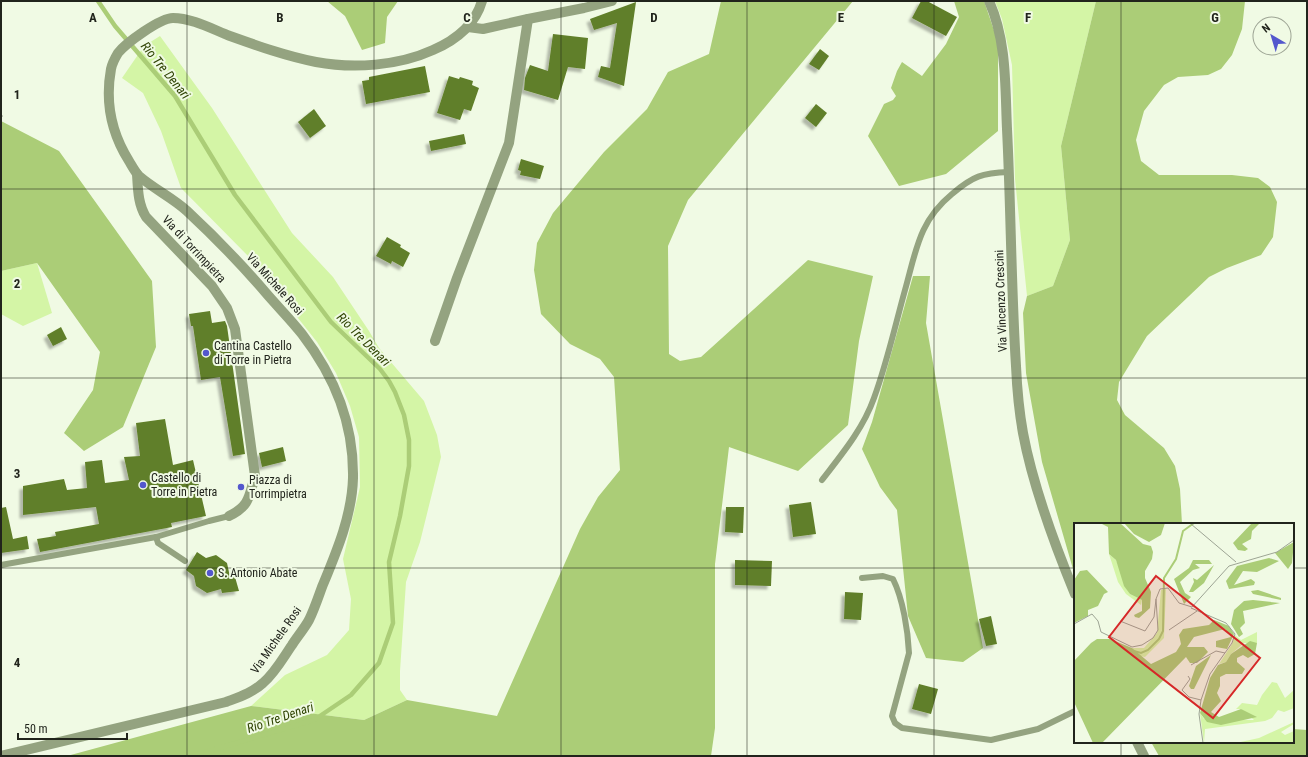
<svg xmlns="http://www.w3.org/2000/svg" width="1308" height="757" font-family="'Roboto Condensed',sans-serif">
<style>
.green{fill:#d4f5a6}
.forest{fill:#abcd77}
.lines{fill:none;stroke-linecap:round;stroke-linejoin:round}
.stream{stroke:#abcd77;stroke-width:4.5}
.building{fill:#607f29;filter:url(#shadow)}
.path{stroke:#808678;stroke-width:2.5;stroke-dasharray:4 2;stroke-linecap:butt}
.service{stroke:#94a380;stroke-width:6}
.minor{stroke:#94a380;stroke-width:10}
.tertiary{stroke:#94a380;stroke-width:10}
.grid{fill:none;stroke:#21241c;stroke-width:1;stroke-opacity:0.55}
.poi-dot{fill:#5357cd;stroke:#f0fae4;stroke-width:1.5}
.labels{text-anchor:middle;stroke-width:4;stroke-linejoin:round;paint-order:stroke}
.street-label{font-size:12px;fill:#21241c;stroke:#f0fae4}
.poi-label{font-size:12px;fill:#21241c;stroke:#f0fae4;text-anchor:start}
.water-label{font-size:13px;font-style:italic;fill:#304404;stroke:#f0fae4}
.inset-river{fill:none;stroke:#abcd77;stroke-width:2}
.inset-road{fill:none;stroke:#9da494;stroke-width:1}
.view{fill:#d62828;fill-opacity:0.15;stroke:#d62828;stroke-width:2}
.inset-edge{fill:none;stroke:#21241c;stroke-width:2}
.grid-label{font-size:13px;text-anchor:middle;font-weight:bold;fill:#21241c;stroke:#f0fae4;stroke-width:4;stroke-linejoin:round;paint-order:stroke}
</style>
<defs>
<filter id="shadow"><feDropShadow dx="-3.5" dy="3.5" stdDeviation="1" flood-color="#0004"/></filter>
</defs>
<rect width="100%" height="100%" fill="#f0fae4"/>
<g class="green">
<path d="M995,1h101l-35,145 9,94 -17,46 -26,10 -12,-117 -3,-114 -10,-46z"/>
<path d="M160,36l52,72 80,125 41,44 36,54 10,17 45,53 13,34 4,22 -21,85 -14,40 -6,89v19l7,10 -43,20 -113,-14 34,-31 42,-20 22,-25 2,-31 -8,-40 17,-72 -1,-50 -9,-31 -14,-33 -19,-31 -66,-83 -70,-71 -20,-57 -18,-38 -21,-15 22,-32z"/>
<path d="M37,263l15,50 -29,13 -22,-12v-43z"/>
</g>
<g class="forest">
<path d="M327,1h71l-11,16 -2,26 -23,7 -17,-34z"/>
<path d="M721,1h132l-165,199 -20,46 1,108 11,7 21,-4 107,-97 65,16 -14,65 -11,84 -50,46 -69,-24 -14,117v164l-4,28h-644l184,-50 113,14 43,-20 90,16 83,-187 18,-32 22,-27 -6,-93 -14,-18 -30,-15 -29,-30 -7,-44 3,-27 16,-30 51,-61 43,-43 21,-37 41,-18z"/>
<path d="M954,1h30l14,41v89l-52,43 -47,12 -31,-50 16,-32 9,-4 3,-4 -5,-8 6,-17 5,-9 20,14 24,-32 13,-27z"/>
<path d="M1096,1h149l-3,28 -10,26 -11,14 -13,6 -30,2 -14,8 -20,26 -8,29 5,21 18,14h73l26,3 12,9 7,15 -4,35 -12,18 -34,13 -18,9 -62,59 -28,46 -2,18 8,15 39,33 11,18 5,23 2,35h-107v52l-33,-114 -16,-89 -3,-60 4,-17 26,-10 17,-46 -9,-94z"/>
<path d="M1,121l58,30 93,130 4,66 -33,80 -39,24 -20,-18 29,-43 7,-38 -63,-89 -36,8z"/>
<path d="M913,276h17l-4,47 57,325 -20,14 -37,-4 -18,-42 -11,-106 -17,-23 -18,-38 10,-27z"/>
<path d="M1293,729l14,1v26h-148l-8,-14h142z"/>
</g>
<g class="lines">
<path class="stream" d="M98,1l17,25 60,70 60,99 96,127 49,47 9,12 6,11 9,23 5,25v26l-9,50 -11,46 4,61 -14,40 -28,32 -37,25 -122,36"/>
</g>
<g class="building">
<path d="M921,1h6l30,16 -11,19 -34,-18z"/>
<path d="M636,2l-12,84 -26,-9 3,-11 9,2 7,-45 -23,7 -4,-11z"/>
<path d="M553,34l35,4 -3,31 -17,-2 -10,33 -34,-10 1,-12 5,-13 18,6z"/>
<path d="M820,49l9,7 -10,14 -10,-6z"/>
<path d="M425,66l5,26 -64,12 -4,-23 7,-1v-3z"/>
<path d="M449,76l10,3 1,-2 13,4 -1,4 7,3 -8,23 -7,-2 -4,11 -23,-7z"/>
<path d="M816,104l11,9 -11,14 -11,-9z"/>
<path d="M314,109l12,17 -16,12 -12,-16z"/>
<path d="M464,134l2,10 -35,7 -2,-10z"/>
<path d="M521,159l23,7 -4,13 -20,-4 1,-4 -3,-1z"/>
<path d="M387,237l14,8 -1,2 10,6 -7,14 -11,-6 -1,3 -15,-8z"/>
<path d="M210,311l2,12 13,-2 2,5 18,128 -12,2 -13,-79 -19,3 -8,-54h-2l-2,-12z"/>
<path d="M61,327l6,12 -14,7 -6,-11z"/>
<path d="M165,419l8,46 20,-5 13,56 -35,7 1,4 -132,25 -3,-13 19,-3 -1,-4 44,-8 -3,-17 -73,8v-29l41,-7 3,11 20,-2 -2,-26 17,-2 3,23 24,-3 -5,-23 16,-1 -4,-33z"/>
<path d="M283,447l3,14 -24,6 -3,-14z"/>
<path d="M811,502l5,32 -23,3 -4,-32z"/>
<path d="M6,507l7,32 14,-3 2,13 -28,4v-45z"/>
<path d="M726,507h18l-1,26 -18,-1z"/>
<path d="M197,552l9,6 10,-3 11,8 3,14h5l4,14 -17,2 -1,-4 -14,4 -11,-7 -2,-10 -8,-6z"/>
<path d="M735,560l37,1 -1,25 -36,-1z"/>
<path d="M845,592l18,1 -2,27 -17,-1z"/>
<path d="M991,616l6,28 -11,2 -7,-27z"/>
<path d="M919,684l19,5 -7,25 -19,-5z"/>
</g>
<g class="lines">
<path class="path" d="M1,116l1,1"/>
<g class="service">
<path d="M822,480c20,-26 41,-51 52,-82 13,-35 21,-72 31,-108 11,-39 14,-69 47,-96 21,-18 30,-21 57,-22"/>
<path d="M156,537l2,6 27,18"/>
<path d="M1,565l155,-28 53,-16 20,-5"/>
<path d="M862,578l21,-2 10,3c10,20 15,52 16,74l-17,63 3,7 7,5 89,12 47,-11 37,-18"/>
</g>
<g class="minor">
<path d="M989,1c18,40 16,85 18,128 4,79 4,158 9,237 1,22 3,45 7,67 10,54 31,110 52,161"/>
<path d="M468,27l15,2 45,-10 56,-11 28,-7"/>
<path d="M137,174c1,16 1,30 9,43l66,69 15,22 8,21 20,147c-6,20 -5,30 -26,40"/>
<path d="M435,341l22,-63 52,-135 19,-124"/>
<path d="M1137,742l7,14"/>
</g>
<path class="tertiary" d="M1,756l225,-54c13,-5 26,-9 37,-19 12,-10 20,-25 29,-38 5,-8 12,-16 17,-25 5,-10 9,-22 13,-33 14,-34 30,-71 31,-109 1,-55 -18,-101 -51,-144 -11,-14 -24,-27 -36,-41 -24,-28 -51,-56 -79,-82 -14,-13 -33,-22 -48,-35 -4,-4 -7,-10 -10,-15 -17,-27 -24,-59 -18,-92 1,-5 4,-11 7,-16 8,-10 42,-35 55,-35 19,0 39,11 57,18 28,10 56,20 86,26 37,7 82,4 117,-12 23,-10 42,-25 49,-49"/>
</g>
<path class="grid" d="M187,1v755M374,1v755M561,1v755M747,1v755M934,1v755M1121,1v523M1,189h1306M1,378h1306M1,568h1074M1293,568h14M1121,742v14"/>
<g class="poi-dot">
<circle cx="206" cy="353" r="4"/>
<circle cx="143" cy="485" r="4"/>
<circle cx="241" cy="487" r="4"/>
<circle cx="210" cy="573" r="4"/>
</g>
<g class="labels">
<g class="street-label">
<text transform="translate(194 249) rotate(47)" y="4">Via di Torrimpietra</text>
<text transform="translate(275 284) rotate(48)" y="4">Via Michele Rosi</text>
<text transform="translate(1001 301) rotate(-92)" y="4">Via Vincenzo Crescini</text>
<text transform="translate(276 640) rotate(-55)" y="4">Via Michele Rosi</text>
</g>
<g class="poi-label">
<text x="214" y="350">Cantina Castello<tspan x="214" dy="14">di Torre in Pietra</tspan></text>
<text x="151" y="482">Castello di<tspan x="151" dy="14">Torre in Pietra</tspan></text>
<text x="249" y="484">Piazza di<tspan x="249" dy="14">Torrimpietra</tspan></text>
<text x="218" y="577">S. Antonio Abate</text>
</g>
<g class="water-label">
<text transform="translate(166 70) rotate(51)" y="5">Rio Tre Denari</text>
<text transform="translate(364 339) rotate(45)" y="5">Rio Tre Denari</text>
<text transform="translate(280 717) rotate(-19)" y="5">Rio Tre Denari</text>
</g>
</g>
<g transform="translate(1074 523)">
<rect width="220" height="220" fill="#f0fae4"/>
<path d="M35,31l7,6 14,34 12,6 -1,5 -15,-11 -8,-12zM92,66l-2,49 -19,19 -5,-1 -8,-8h12l13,-15 4,-43zM183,109v11h-13l-13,11 -5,8 -7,2 13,-20 3,-9 6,5zM198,159l5,1 8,15 9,-8v18l-10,4 -6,-2 -6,8 -7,3 -60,8 -1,14 -4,-30 4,6 50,1 -13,-11h-5l6,-6 15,2 5,-10zM220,199v2l-13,8 4,3 9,-4v12h-58l23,-5z" fill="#d4f5a6"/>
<path d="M26,0h20l23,21 8,2 2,6 -1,7 -7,12v7l6,14 -1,16 -11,10 -4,-1 -1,-2 8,-4v-11l-12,-6 -6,-8 -8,-26 -7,-6 -1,-27zM50,0h41l-4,12 -12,7 -15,-8zM178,0h8l-8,8 -1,8 -9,5 6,5 -3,2 -7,-1 -5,-7zM220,19l-2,21 -4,6 -13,-16zM195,35l10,3 -22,11 -14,-1 -9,14 17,-6 4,3 -1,3 -25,4 -3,-8 11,-15zM119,37h16l3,4h-17l5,4 -7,2 -13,12 5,11 6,4 -7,7 -10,-25 15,-11zM140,42l-10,18 -11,9h-4l5,-10 -1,-4 4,2zM13,47l21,22 -4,2 -6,12 -10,4v6l-14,7v-43l6,-9zM184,67l23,8v2l-28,-6 -2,-3zM179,77l27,3 -37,8 2,12 -5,5 3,6 -4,3 -8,-13 3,-14 10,-9zM140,97l15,6 5,8 -7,15 -11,-2v-6l15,-4 -6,-8 -31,8 -7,10h17l4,5 -11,11h-7l-4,-6 -84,86h-9l-19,-41v-41l17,-18 6,-4h13l22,9 19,16 25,-12 5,-8 -2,-9 4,-6 26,-4zM176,118l7,2 -2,11 -7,4 -5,-3 -6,3v4l8,7 -3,5h-16l-6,3v9l-3,7 4,8 -10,11 8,5 22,-8 16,8 -36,8 -14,-3 -7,-9 10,-35 8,-13 8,-3 5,-8zM137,132l-17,34h-3l-2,-3 7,-20z" fill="#abcd77"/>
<path class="inset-river" d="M0,145l21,-23h18l28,8 7,-3 11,-11 4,-8 1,-53 12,-19 7,-28 11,-8"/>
<path class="inset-road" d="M117,1l45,38M117,85l35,15 9,11 -3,9 -22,31 -9,26 -2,14 4,29M46,98l25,10 9,-14 2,-18M0,101l18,-10 6,7 3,11 31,15 10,-2 11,-7 5,-8 -2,-31 4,-10 8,-1 11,15 13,4 37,-41 48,-14 17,-12M95,107l28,-19M117,142l25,-14 9,2M114,153l2,3 -8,11 7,7 12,3"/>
<path class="view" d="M82,53l104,82 -47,60 -104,-81z"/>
<rect width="220" height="220" class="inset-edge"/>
</g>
<g class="grid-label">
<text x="93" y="22">A</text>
<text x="280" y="22">B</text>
<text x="467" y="22">C</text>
<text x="654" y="22">D</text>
<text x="841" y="22">E</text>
<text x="1028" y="22">F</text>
<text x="1215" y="22">G</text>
<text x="17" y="99">1</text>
<text x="17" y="288">2</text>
<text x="17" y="478">3</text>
<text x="17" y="667">4</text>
</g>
<rect width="1308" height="757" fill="none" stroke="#21241c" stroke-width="4"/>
<g transform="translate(1272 36) rotate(322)"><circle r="19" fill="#f0fae4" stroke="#9da494"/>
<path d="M0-3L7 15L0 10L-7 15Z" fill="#5357cd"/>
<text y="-6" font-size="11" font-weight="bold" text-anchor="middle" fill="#21241c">N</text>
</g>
<path d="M18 733v6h109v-6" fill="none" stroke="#21241c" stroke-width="2"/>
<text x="24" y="733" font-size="12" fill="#21241c" stroke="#f0fae4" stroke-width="3" paint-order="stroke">50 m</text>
</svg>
